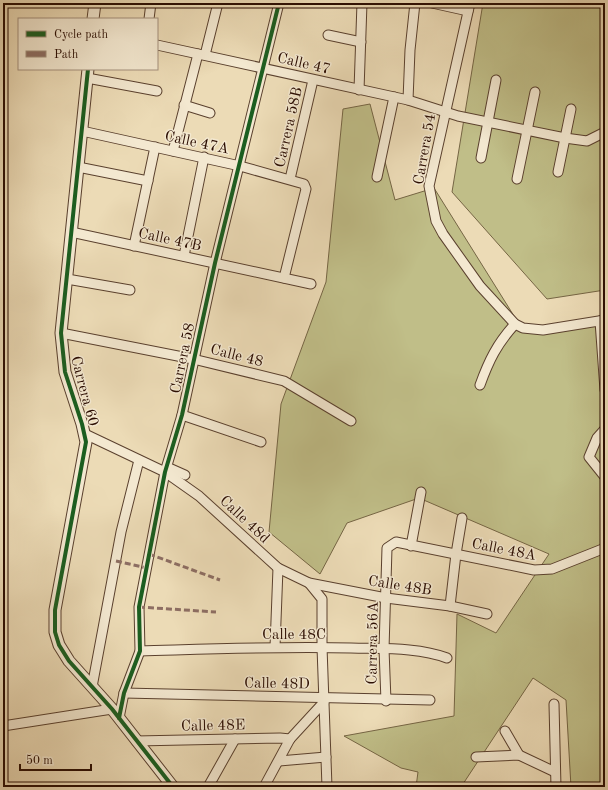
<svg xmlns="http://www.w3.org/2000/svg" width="608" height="790" font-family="'Old Standard TT',serif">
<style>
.green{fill:#c0be88;stroke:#756544}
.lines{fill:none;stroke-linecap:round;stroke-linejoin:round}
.minor-casing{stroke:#5a402e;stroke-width:11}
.tertiary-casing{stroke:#5a402e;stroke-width:13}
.minor{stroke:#f3e8d0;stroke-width:9}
.tertiary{stroke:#f3e8d0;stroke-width:11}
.quiet{stroke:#8d6e63;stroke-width:3;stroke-dasharray:6 3;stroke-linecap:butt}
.cycleway-casing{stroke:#f3e8d0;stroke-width:6}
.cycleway{stroke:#1b5e20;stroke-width:4}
.labels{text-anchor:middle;stroke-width:3;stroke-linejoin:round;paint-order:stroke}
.street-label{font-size:15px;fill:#2a0c01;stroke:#f3e8d0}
</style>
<rect width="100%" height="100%" fill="#ecdbb6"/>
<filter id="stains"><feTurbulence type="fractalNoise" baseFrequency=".005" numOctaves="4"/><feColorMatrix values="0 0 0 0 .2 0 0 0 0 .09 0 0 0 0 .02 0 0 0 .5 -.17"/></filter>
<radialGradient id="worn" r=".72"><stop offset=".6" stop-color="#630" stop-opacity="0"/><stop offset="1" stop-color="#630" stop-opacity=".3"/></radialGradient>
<g class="green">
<path d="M483,3h122v287l-58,9 -95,-107z"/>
<path d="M370,104l25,96 39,-12 90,144 81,-11v466h-34l-5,-87 -33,-22 -72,109h-45l2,-15 -17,-4 -57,-32 110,-20 3,-102 39,19 53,-79 -130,-56 -72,25 -27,51 -51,-42 12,-128 45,-122 17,-173z"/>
</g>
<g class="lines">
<defs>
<g id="minor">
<path d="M432,3l36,8"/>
<path d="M470,3l-41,183 7,35 7,13 37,52 35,38 8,4 20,2 62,-10"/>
<path d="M149,19l2,-16"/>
<path d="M328,35l33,7"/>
<path d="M157,45l251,55 50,16 107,22 22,3 18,-9"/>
<path d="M205,55l13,-52"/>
<path d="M87,78l70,13"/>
<path d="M359,90l3,-87"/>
<path d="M408,100l2,-50 5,-47"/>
<path d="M184,105l26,8"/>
<path d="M82,131l158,35 64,18 2,5 -22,89"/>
<path d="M173,151l25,-97"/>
<path d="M481,158l15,-78"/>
<path d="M78,167l70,14"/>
<path d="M558,172l13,-63"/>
<path d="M377,177l17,-80"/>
<path d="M290,179l23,-99"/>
<path d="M517,179l18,-87"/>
<path d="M71,232l240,52"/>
<path d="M134,246l21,-99"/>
<path d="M184,256l20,-99"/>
<path d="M67,279l63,11"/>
<path d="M600,321l5,69"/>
<path d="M61,333l132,26 91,22 67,40"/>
<path d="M480,385c9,-25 17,-41 35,-61"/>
<path d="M182,415l79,27"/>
<path d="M605,429l-8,9 -8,19 16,20"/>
<path d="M85,434l80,38 34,24 79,72 31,15 77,15 64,8 37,8"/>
<path d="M167,467l18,8"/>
<path d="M411,546l10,-54"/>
<path d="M309,583l13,16v48l5,140"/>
<path d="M450,606l6,-52 6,-36"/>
<path d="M275,647l3,-79"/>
<path d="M140,651c70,-2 140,-5 211,-3 31,1 67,-1 96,10"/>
<path d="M92,687l29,-155 18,-72"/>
<path d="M124,693l306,7"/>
<path d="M386,701l-2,-52 3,-101 9,-6 138,28 18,-1 53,-21"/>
<path d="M554,704l2,83"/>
<path d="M119,718l5,-25 16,-42 -1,-44 26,-135 17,-57 33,-152 64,-260"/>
<path d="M3,726l109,-17"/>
<path d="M505,731l14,24"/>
<path d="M136,741l144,-3 10,1"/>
<path d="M476,757l43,-2 36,17"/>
<path d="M279,761l47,-4"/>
<path d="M208,787l27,-48"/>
<path d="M264,787l26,-48 34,-37"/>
</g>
<g id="tertiary">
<path d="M93,19l2,-16"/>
<path d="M88,69l-27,264 4,39 17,52 4,18 -31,168v22l4,13 10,16 43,48 61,78"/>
</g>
</defs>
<use href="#minor" class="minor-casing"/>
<use href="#tertiary" class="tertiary-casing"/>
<use href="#minor" class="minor"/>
<use href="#tertiary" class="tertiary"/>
<g class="quiet">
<path d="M149,554l71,26"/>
<path d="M116,561l31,7"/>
<path d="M139,607l77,5"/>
</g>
<defs>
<g id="cycleway">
<path d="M88,69l-27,264 4,39 17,52 4,18 -31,168v22l4,13 10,16 43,48 61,78"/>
<path d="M119,718l5,-25 16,-42 -1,-44 26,-135 17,-57 33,-152 64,-260"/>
</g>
</defs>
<use href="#cycleway" class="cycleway-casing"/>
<use href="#cycleway" class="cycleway"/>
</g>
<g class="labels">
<g class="street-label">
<text transform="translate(304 63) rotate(13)" y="5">Calle 47</text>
<text transform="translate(288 127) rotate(-77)" y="5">Carrera 58B</text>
<text transform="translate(197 142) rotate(12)" y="5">Calle 47A</text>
<text transform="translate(424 149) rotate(-80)" y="5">Carrera 54</text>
<text transform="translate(170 239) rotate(12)" y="5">Calle 47B</text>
<text transform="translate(237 355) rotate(14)" y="5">Calle 48</text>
<text transform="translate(182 358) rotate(-78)" y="5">Carrera 58</text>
<text transform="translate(85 391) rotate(75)" y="5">Carrera 60</text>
<text transform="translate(245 519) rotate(43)" y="5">Calle 48d</text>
<text transform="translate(504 549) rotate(11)" y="5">Calle 48A</text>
<text transform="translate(400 585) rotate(9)" y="5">Calle 48B</text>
<text x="294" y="639">Calle 48C</text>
<text transform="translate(372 643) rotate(-89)" y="5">Carrera 56A</text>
<text transform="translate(277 683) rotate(1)" y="5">Calle 48D</text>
<text transform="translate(213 725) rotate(-1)" y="5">Calle 48E</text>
</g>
</g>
<rect width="608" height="790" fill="none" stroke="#ecdbb6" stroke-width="16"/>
<rect x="4" y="4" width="600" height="782" fill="none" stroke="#2a0c01" stroke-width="2"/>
<rect x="8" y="8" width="592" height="774" fill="none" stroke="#2a0c01"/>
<rect x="18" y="18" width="140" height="52" fill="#f3e8d0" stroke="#a3907d"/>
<rect x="26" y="31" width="20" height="6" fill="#1b5e20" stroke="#a3907d"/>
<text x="54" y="38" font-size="12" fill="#2a0c01">Cycle path</text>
<rect x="26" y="51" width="20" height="6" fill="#8d6e63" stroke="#a3907d"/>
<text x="54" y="58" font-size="12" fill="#2a0c01">Path</text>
<path d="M20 764v6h71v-6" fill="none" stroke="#2a0c01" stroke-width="2"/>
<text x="26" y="764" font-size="12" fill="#2a0c01" stroke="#f3e8d0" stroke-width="3" paint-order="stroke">50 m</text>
<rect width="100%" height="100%" filter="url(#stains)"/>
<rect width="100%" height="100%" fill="url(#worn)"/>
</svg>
